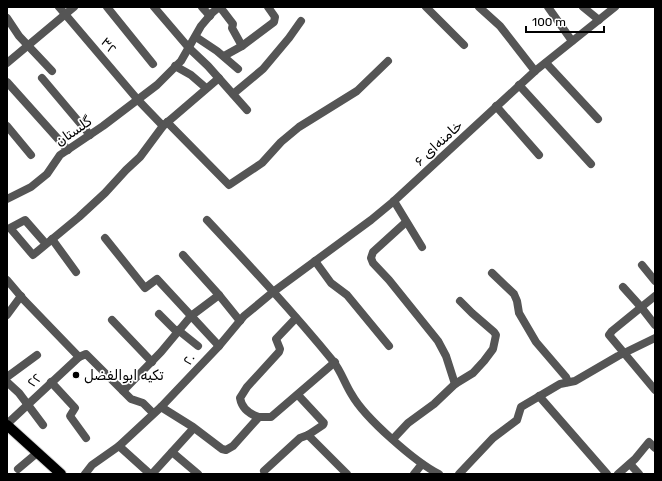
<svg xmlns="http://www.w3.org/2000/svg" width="662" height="481" font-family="Rubik,'Noto Naskh Arabic',sans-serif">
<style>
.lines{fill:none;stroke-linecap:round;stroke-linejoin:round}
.major-casing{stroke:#dbdbdb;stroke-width:12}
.minor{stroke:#555;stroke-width:8}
.major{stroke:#000;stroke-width:10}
.poi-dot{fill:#000;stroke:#fff;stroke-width:1.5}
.labels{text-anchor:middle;stroke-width:3.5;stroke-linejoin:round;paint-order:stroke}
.street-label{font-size:14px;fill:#000;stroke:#fff}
.poi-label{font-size:14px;fill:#000;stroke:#fff;text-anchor:start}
</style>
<rect width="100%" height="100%" fill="#fff"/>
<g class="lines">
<defs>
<path id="major" d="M7,425l54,49"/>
</defs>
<use href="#major" class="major-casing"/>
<g class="minor">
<path d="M59,7l79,93 25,26 56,-48"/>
<path d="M107,7l46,57"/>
<path d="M154,7l35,41 19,18 39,44"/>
<path d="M202,7l8,9"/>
<path d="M220,7l13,17 -1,4 10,18"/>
<path d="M426,7l38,38"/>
<path d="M479,7l21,19 35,45"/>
<path d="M548,7l24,34"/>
<path d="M583,7l16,13"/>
<path d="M7,18l12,18 33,35"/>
<path d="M196,37l21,14 21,18"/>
<path d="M224,56l18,-10 32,-24 1,-5 -7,-10"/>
<path d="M7,63l67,-56"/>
<path d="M546,63l52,56"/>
<path d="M175,66l16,9 15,13"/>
<path d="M42,78l48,57"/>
<path d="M7,82l61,68"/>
<path d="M519,85l72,79"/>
<path d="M233,94l30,-25 26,-31 12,-17"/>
<path d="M496,106l43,49"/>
<path d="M167,122l62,63 33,-22 19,-21 18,-15 58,-36 31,-30"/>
<path d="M7,126l24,29"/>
<path d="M7,199l24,-12 16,-13 13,-19 43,-29 54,-41 24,-24 20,-35 11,-13 7,-6"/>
<path d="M394,201l28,46"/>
<path d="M207,220c43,46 86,92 126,141 8,10 12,23 19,34 13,23 63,67 87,79"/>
<path d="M406,222l-33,30 -2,6 2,5 16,17 49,61 8,15 9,28"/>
<path d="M105,238l40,50 12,-9 62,67"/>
<path d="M52,239l24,33"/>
<path d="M46,244l-21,-24 -15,8 23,27 46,-38 26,-24 21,-23 14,-13 23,-31"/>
<path d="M183,255l36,40 21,26"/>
<path d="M315,261l16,22 16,12 42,51"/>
<path d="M642,265l13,16"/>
<path d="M492,273l22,21 3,7 2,12 17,29 30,35 2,5"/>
<path d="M7,280l17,20 55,57"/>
<path d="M623,287l18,20 14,18"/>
<path d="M655,296l-43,35 -3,4 46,55"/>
<path d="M159,314l18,18"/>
<path d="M7,315l14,-19"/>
<path d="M112,320l40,42"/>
<path d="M178,330l20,16"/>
<path d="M7,377l30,-22"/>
<path d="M7,382l12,11 24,32"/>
<path d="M51,382l24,26 -5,8 16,22"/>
<path d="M123,391l38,-39 30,-36 28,-21"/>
<path d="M539,396l68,78"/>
<path d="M161,407l32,20 29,22 4,1 7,-4 26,-29h12l64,-55"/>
<path d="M259,417c-10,-3 -17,-8 -19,-19l7,-11 32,-35 1,-3 -4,-10 20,-21"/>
<path d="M7,424l72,-67 7,-3 45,45 12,4 10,10"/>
<path d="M308,435l39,39"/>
<path d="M393,439l15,-16 26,-19 21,-20 18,-11 11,-12 9,-12 3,-14 -2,-3 -22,-19 -12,-12"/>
<path d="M119,446l31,28"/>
<path d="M172,452l26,22"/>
<path d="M630,464l9,10"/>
<path d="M18,469l19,-16"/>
<path d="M264,471l36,-33 8,-3 15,-10 1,-2 -26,-28"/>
<path d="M85,474l7,-9 27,-19 42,-39 58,-61 25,-30 29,-24 98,-72 23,-19 141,-130 80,-64"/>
<path d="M152,474l40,-44"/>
<path d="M414,474l8,-10"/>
<path d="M459,474l34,-36 24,-18 4,-13 39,-23 15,-3 43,-25 37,-18"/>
<path d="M618,474l17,-15 14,-17 6,6"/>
</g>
<use href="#major" class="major"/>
</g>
<circle class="poi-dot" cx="76" cy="375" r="4"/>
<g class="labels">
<g class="street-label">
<text transform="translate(109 45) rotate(50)" y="5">۳۲</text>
<text transform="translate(73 131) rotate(-35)" y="5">گلستان</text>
<text transform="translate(438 143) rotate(-43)" y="5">خامنه‌ای ۶</text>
<text transform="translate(189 359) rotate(-46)" y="5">۲۰</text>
<text transform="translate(34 380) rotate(-42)" y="5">۲۲</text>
</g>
<g class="poi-label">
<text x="84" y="380">تکیه ابوالفضل</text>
</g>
</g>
<rect width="662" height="481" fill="none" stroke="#000000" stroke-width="16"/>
<path d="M526 26v6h78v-6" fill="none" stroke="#000000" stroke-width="2"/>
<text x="532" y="26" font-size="12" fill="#000000" stroke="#ffffff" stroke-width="3" paint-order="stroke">100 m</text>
</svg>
